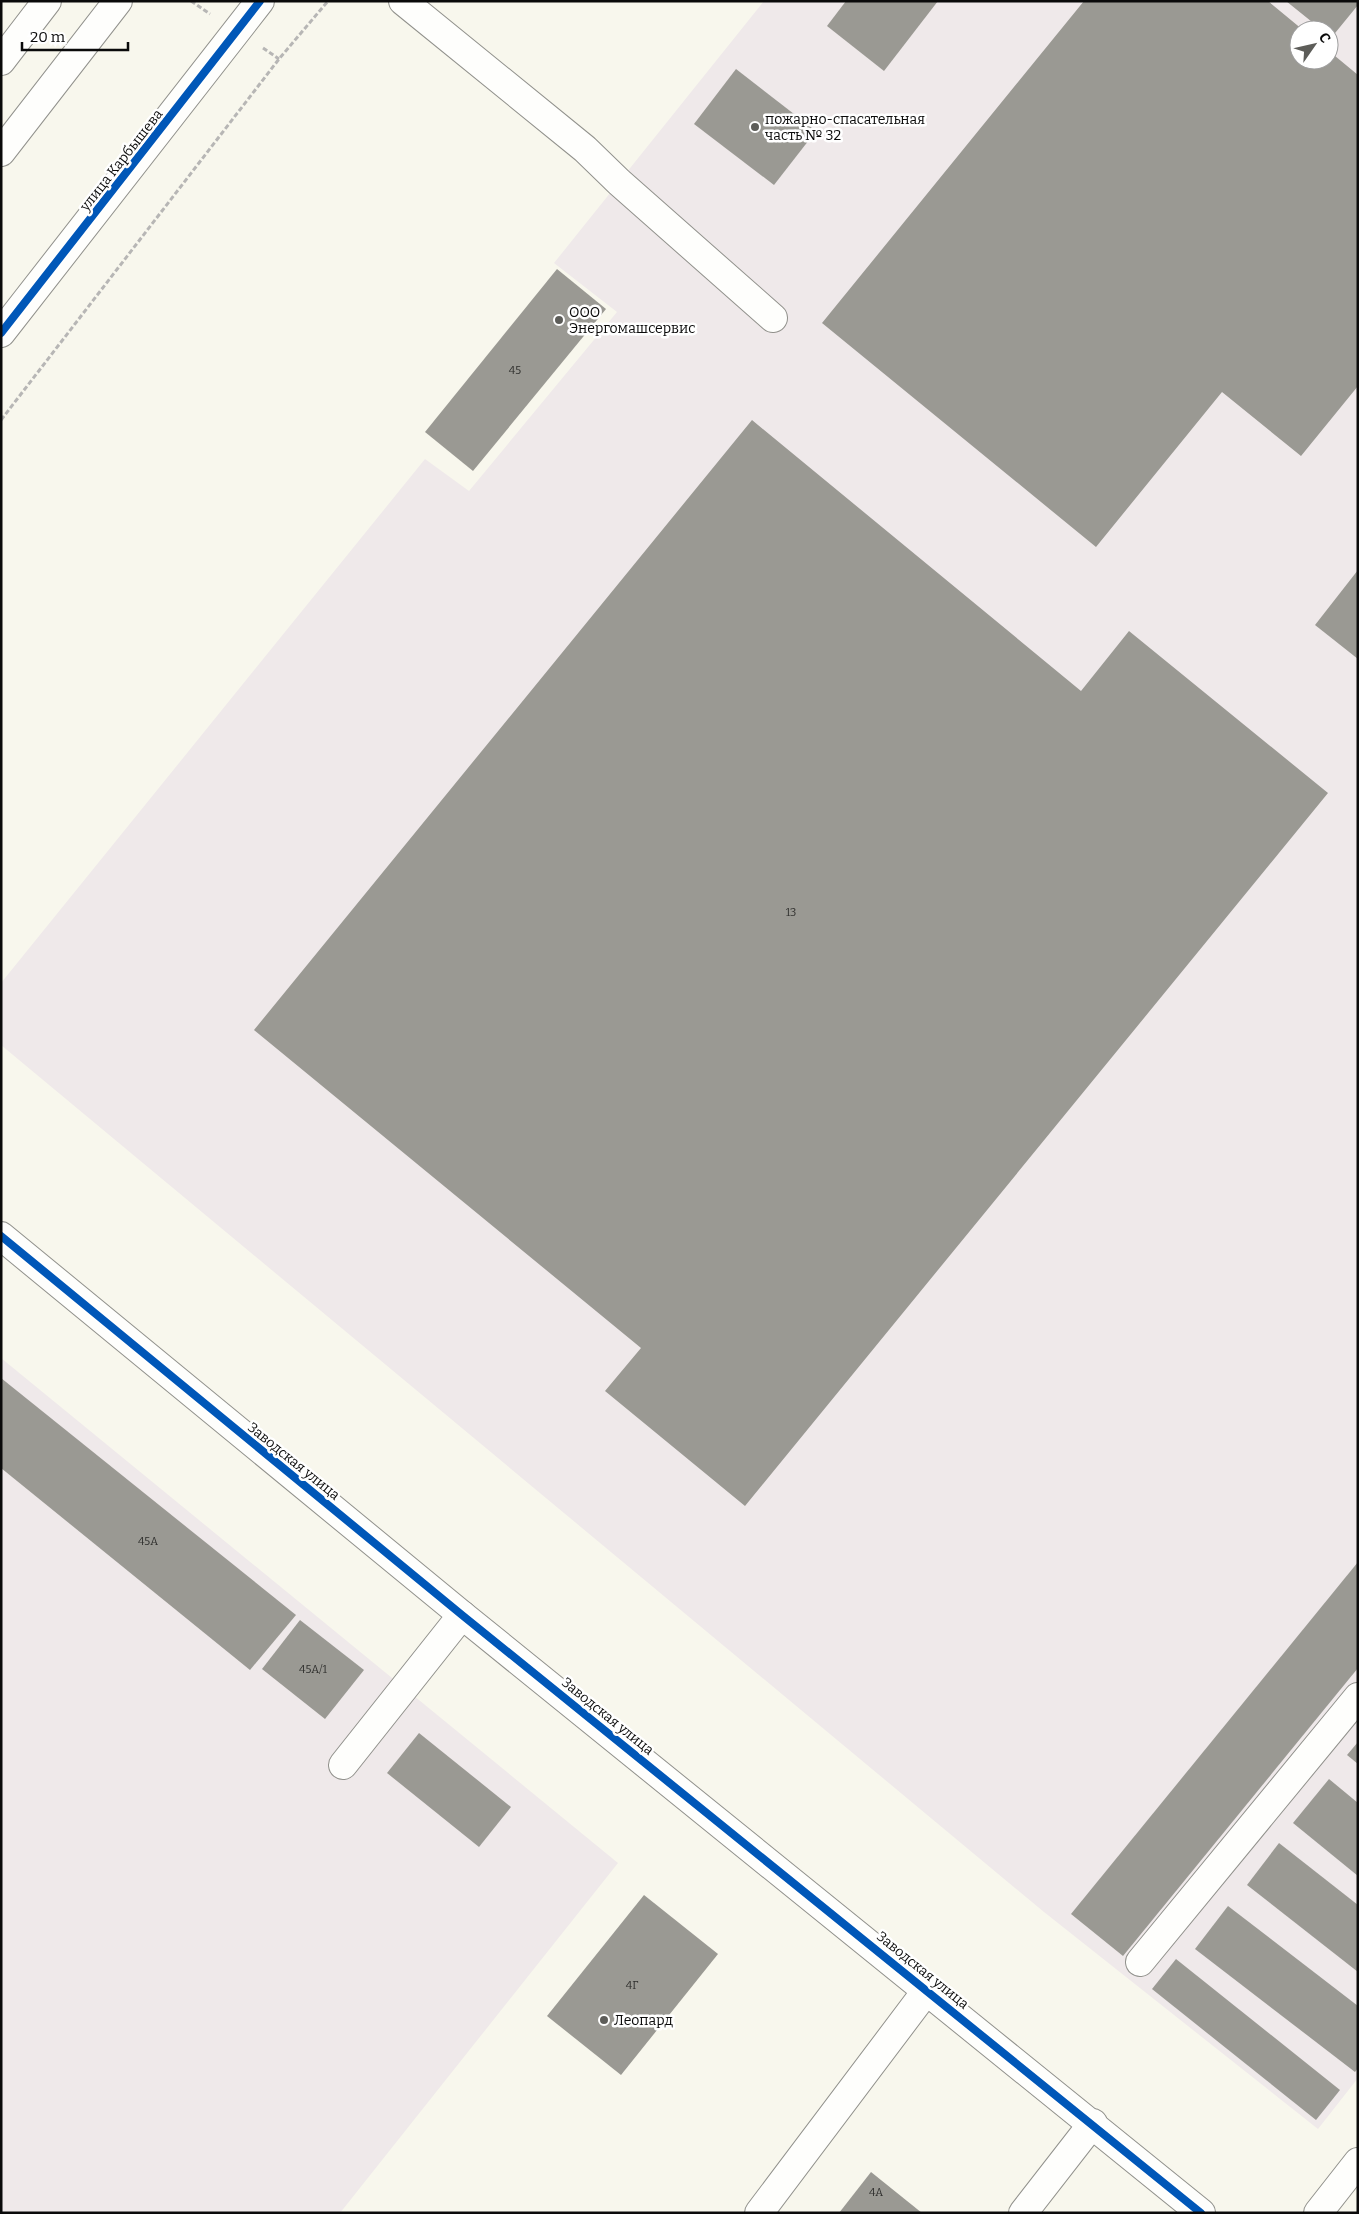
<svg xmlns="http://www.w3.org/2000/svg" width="1359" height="2214" font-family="Bitter,serif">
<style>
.industrial{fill:#efe9ea;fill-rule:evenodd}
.building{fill:#9a9993}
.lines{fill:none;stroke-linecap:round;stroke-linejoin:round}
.minor-casing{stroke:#91918c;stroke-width:30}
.path{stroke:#b7b6b5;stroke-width:3;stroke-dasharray:5 2.5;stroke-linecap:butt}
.minor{stroke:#fefefc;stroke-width:28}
.cycleway-casing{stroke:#fff;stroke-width:11}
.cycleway{stroke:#0057b8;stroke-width:8}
.poi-dot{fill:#5d5d59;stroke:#fff;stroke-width:2}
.labels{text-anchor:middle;stroke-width:5;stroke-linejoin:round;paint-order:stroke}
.number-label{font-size:11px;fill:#2e2e2c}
.poi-label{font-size:14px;fill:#0a0a0a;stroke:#fff;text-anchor:start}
.street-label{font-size:14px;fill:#0a0a0a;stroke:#fff}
</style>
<rect width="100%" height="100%" fill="#f8f7ed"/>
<g class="industrial">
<path d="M764,1h594v2077l-40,51 -274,-217 -1043,-867v-62l424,-524 44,32 148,-179 -63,-49zM1299,30h30v30h-30z"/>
<path d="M1,1358l617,505 -278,350h-339z"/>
</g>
<g class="building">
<path d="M846,1h92l-54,70 -57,-45z"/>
<path d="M1084,1h184l35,29h-4v30h30v-9l29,24v311l-57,70 -79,-64 -126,155 -274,-224z"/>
<path d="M1286,1h72v4l-27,33 -2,-8h-7z"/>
<path d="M736,69l80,62 -42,54 -80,-61z"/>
<path d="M557,269l49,40 -133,162 -48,-39z"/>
<path d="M752,420l329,271 48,-60 199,162 -583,713 -140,-115 36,-43 -387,-318z"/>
<path d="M1358,570v89l-43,-34z"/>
<path d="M1,1378l295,237 -46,55 -249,-202z"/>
<path d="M1358,1562v106l-235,288 -52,-42z"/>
<path d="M300,1620l64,50 -39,49 -63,-50z"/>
<path d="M419,1733l92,74 -32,40 -92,-74z"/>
<path d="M1358,1742v22l-11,-9z"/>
<path d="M1329,1779l29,24v73l-65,-53z"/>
<path d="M1279,1843l79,62v67l-111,-87z"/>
<path d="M644,1895l74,59 -97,121 -74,-59z"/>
<path d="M1228,1906l130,100v62l-3,4 -160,-123z"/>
<path d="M1176,1959l164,131 -24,30 -164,-131z"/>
<path d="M871,2172l51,41h-83z"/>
</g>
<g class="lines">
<defs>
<g id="minor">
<path d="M403,1l182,148 34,33 154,136"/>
<path d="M1,61l46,-60"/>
<path d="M1,152l117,-151"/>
<path d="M1,333l259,-332"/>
<path d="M1,1236l461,379 739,598"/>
<path d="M343,1765l119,-150"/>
<path d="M1140,1962l218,-265"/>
<path d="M759,2213l168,-223"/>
<path d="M1023,2213l70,-90"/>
<path d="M1318,2213l40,-51"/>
</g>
</defs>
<use href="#minor" class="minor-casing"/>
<g class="path">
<path d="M191,1l19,13"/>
<path d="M263,48l16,11"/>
<path d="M1,420l278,-361 49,-58"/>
</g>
<use href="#minor" class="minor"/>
<defs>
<g id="cycleway">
<path d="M1,333l259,-332"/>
<path d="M1,1236l461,379 739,598"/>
</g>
</defs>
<use href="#cycleway" class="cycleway-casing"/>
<use href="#cycleway" class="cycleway"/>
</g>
<g class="poi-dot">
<circle cx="755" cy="127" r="5"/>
<circle cx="559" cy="320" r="5"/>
<circle cx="604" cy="2020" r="5"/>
</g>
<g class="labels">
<g class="number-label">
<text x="515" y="374">45</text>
<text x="791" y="916">13</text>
<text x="148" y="1545">45А</text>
<text x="313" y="1673">45А/1</text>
<text x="632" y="1989">4Г</text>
<text x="876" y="2196">4А</text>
</g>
<g class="poi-label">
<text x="765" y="124">пожарно-спасательная<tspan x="765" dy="16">часть № 32</tspan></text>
<text x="569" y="317">ООО<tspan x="569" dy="16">Энергомашсервис</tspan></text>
<text x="614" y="2025">Леопард</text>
</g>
<g class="street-label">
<text transform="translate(121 160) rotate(-52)" y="5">улица Карбышева</text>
<text transform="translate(294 1461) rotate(39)" y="5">Заводская улица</text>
<text transform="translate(608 1716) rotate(39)" y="5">Заводская улица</text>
<text transform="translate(923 1970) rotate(39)" y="5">Заводская улица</text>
</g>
</g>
<rect width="1359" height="2214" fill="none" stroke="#0a0a0a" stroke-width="5"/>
<g transform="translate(1314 45) rotate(56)"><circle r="24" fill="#ffffff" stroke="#9d9d9d"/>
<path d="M0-4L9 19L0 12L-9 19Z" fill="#5d5d59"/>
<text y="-8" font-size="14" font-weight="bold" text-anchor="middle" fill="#0a0a0a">С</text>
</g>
<path d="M22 42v8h106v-8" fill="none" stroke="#0a0a0a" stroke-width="2.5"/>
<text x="30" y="42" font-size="15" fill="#0a0a0a" stroke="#ffffff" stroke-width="4" paint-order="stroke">20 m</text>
</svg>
